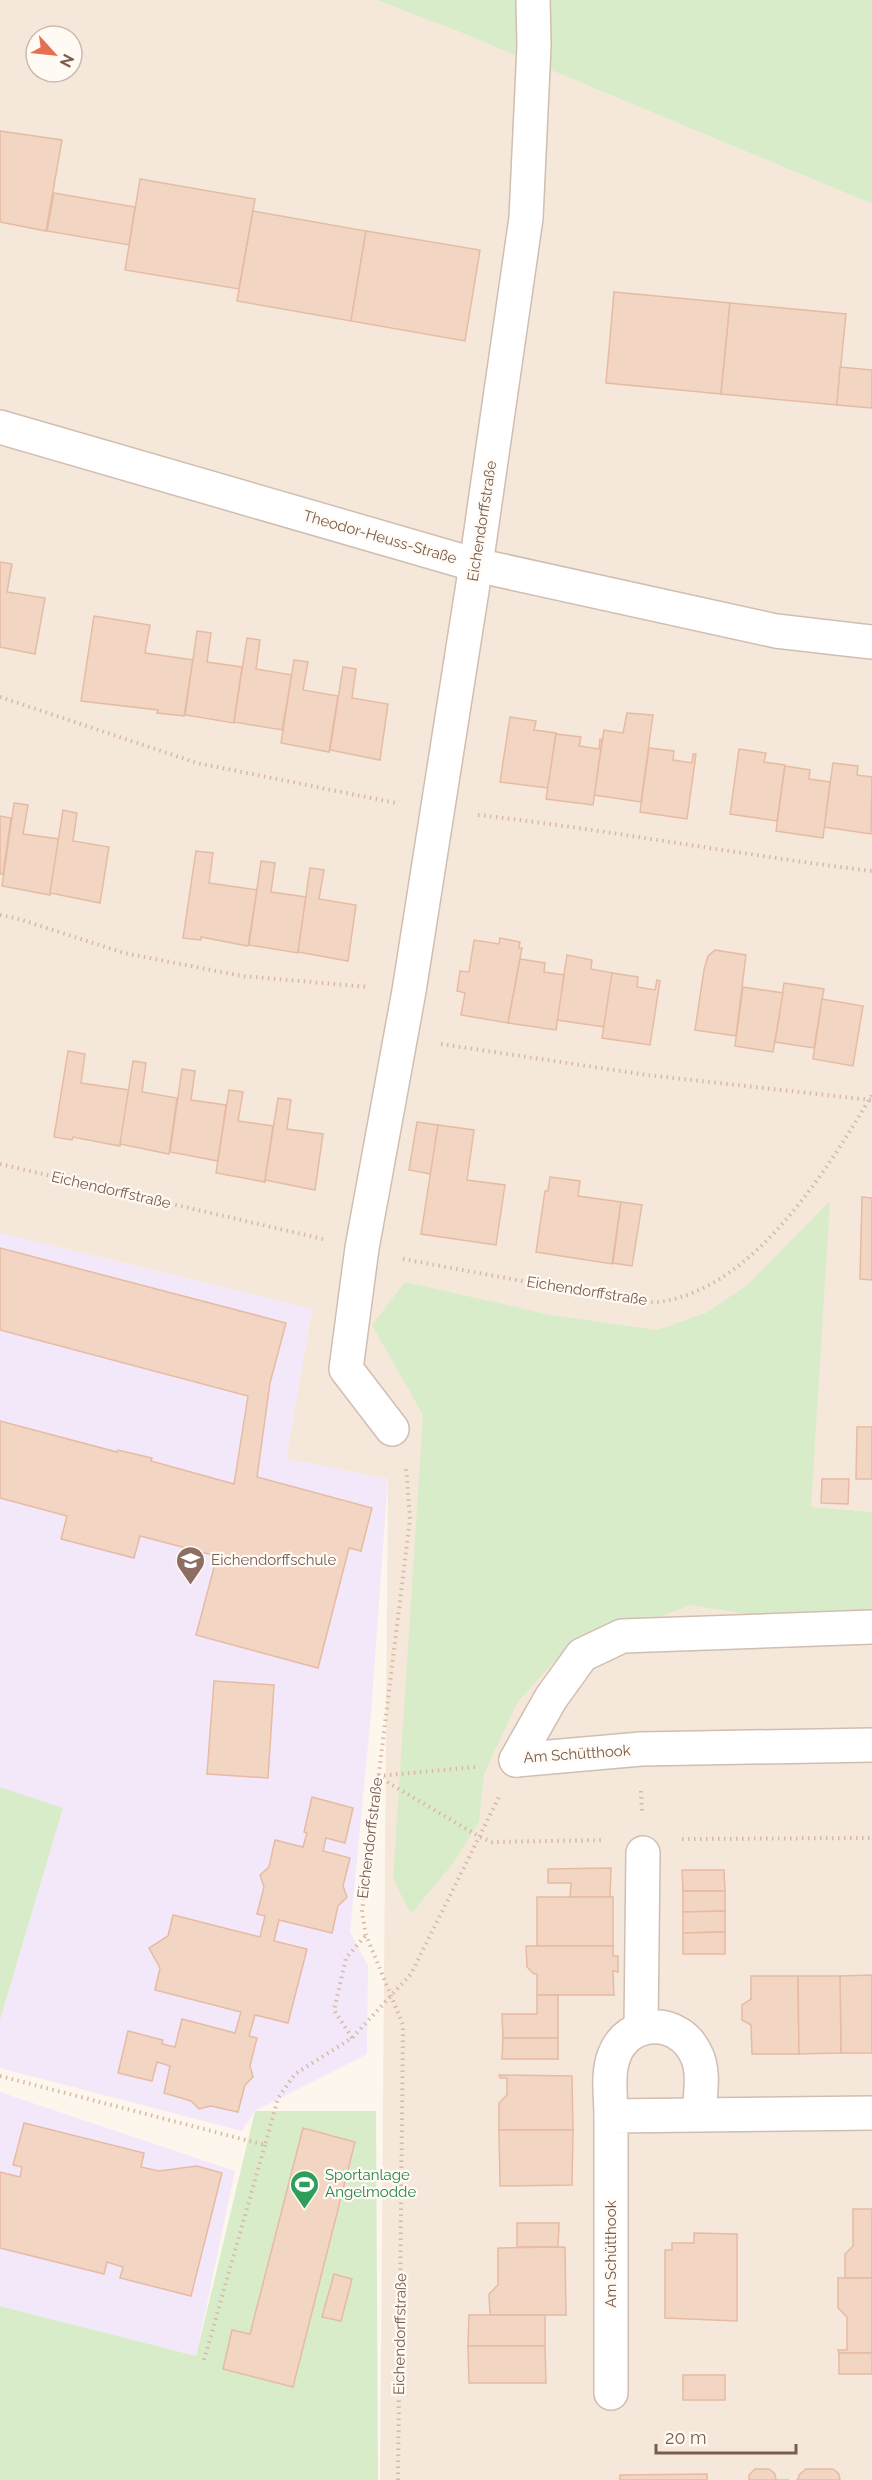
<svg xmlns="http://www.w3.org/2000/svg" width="872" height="2480" font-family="Raleway,sans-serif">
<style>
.residential{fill:#f5e8da;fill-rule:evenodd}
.education{fill:#f3e8fa}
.green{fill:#d8ecc9}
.building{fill:#f3d5c3;stroke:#e6bba3;stroke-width:1.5}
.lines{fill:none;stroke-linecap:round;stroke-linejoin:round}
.minor-casing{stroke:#d1beb0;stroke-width:36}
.path{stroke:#d9b8a5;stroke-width:4;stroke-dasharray:1.5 4.5;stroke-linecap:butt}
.minor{stroke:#fff;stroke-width:33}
.labels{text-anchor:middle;stroke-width:4.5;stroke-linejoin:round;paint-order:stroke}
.street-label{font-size:15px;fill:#7a5c4d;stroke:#fffaf3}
.education-label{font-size:15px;fill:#785e54;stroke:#fffaf3;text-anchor:start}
.leisure-label{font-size:15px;fill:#27864d;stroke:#fffaf3;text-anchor:start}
</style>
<rect width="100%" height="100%" fill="#fdf6ec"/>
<path class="residential" d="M0,0h377l85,33 410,171v2276h-492l8,-1001 -102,-20 26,-150 -312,-76zM36,36h36v36h-36z"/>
<g class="education">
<path d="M0,1233l312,76 -26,150 102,20 -17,235 -21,218 18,34 -1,88 -112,57 -13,20 -242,-63v-48l63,-212 -63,-21z"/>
<path d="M0,2092l235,79 -39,185 -196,-50z"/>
</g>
<g class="green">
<path d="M377,0h495v204l-410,-171z"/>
<path d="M830,1201l-19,306 61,5v122l-181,-29 -129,48 -45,50 -33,71 -5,48 -25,40 -43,52 -18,-35 30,-464 -51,-90 33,-43 146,33 106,15 49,-17 41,-28z"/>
<path d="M0,1787l63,21 -63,212z"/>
<path d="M255,2111h121l2,369h-378v-174l196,50z"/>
</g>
<g class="building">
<path d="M0,131l62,9 -16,91 -46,-9z"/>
<path d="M140,179l115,20 -16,90 -114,-19z"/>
<path d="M54,193l81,14 -6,38 -82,-14z"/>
<path d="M253,211l113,20 -15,90 -114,-20z"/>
<path d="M366,231l114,19 -15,91 -114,-20z"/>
<path d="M614,292l116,11 -9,91 -115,-11z"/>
<path d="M730,303l116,11 -9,91 -116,-11z"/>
<path d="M840,367l32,3v38l-35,-3z"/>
<path d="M0,562l12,2 -5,28 38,6 -10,56 -35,-7z"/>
<path d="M94,616l56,9 -5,28 48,7 -9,56 -27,-3 1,-3 -77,-9z"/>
<path d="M197,631l14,2 -4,29 35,5 -8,56 -49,-8z"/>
<path d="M247,638l13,2 -4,29 36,6 -10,55 -48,-8z"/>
<path d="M294,660l14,2 -5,28 35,6 -9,56 -48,-9z"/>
<path d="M343,667l13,2 -4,29 36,6 -8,56 -50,-10z"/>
<path d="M627,713l26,2 -12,87 -47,-7 10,-65 19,3z"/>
<path d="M510,717l26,4 -2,9 22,3 -8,55 -48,-6z"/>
<path d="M556,734l25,3 -2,9 20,3 1,-10 2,1 -9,65 -47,-6z"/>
<path d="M649,748l25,3 -1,9 19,3 1,-9h3l-9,65 -47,-7z"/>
<path d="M739,749l27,4 -2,9 21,3 -8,56 -47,-7z"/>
<path d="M833,763l25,3 -1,9 15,2 -1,57 -47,-7z"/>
<path d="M785,766l25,4 -1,9 21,3 -7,56 -47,-7z"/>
<path d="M14,803l14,2 -5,29 36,5 -9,56 -48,-9z"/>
<path d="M63,810l14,3 -4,28 36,6 -9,56 -50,-10z"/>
<path d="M0,816l11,2 -8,56h-3z"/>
<path d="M196,851l17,2 -4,30 48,7 -9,56 -47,-9v3l-18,-2z"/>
<path d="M261,861l14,2 -4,29 35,5 -8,56 -49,-8z"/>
<path d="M310,868l14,2 -5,29 37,6 -8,56 -50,-9z"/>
<path d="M500,938l20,4 -1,6h3l-14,75 -47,-8 4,-22 -8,-2 3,-20 9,1 5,-32 25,4z"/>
<path d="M715,950l31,5 -10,81 -41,-6 9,-60 4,-14z"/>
<path d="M567,955l25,5 -1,9 22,4 -9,54 -47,-7z"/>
<path d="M520,959l25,4 -1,9 20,3 -8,55 -48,-7z"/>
<path d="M612,973l26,4 -1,10 18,3 2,-10 3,1 -10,64 -48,-7z"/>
<path d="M784,983l40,6 -10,59 -39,-6z"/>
<path d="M743,987l40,6 -10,59 -38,-6z"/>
<path d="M822,999l41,7 -10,60 -40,-7z"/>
<path d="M68,1051l17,3 -4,29 48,7 -9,56 -47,-9 -1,3 -18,-3z"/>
<path d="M133,1061l13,2 -4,29 35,6 -8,56 -49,-10z"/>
<path d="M182,1069l13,2 -4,29 35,5 -8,56 -48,-9z"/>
<path d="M229,1090l14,2 -5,29 35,5 -8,56 -49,-9z"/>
<path d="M278,1098l13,2 -4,29 36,5 -8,56 -50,-10z"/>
<path d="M417,1122l21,3 -7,49 -22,-4z"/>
<path d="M438,1125l36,5 -7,50 38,5 -9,60 -75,-11z"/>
<path d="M550,1177l30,4 -2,15 43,6 -9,62 -76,-12 9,-61h3z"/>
<path d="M862,1197l10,1v82l-12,-1z"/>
<path d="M621,1202l21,3 -10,61 -19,-3z"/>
<path d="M0,1248l286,75 -16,60 -13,94 115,31 -11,43 -12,-3 -31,120 -122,-33 21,-79 -77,-20 -6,22 -73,-19 6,-23 -67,-18v-77l117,31 1,-2 34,8 -1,3 83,23 14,-88 -248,-66z"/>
<path d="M857,1427h15v52h-16z"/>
<path d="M822,1479h27l-1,25 -27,-1z"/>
<path d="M214,1681l60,4 -6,93 -61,-4z"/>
<path d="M312,1797l41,11 -8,35 -19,-5 -3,13 27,7 -7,28 4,11 -9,9 -6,27 -53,-13 -5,21 33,8 -19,74 -33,-8 -6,21 8,2 -7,28 3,11 -8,8 -7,27 -27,-6 -12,3 -8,-8 -27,-8 6,-27 -13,-4 -5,19 -34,-8 10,-42 35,9 -1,4 13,3 7,-28 53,14 6,-21 -86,-22 5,-22 -11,-20 19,-12 5,-21 87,22 5,-21 -8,-2 7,-27 -4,-12 9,-8 6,-27 28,7 4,-14 -3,-1z"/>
<path d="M611,1868l-1,29h-40l1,-14h-23v-14z"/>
<path d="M682,1870h42l1,21h-42z"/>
<path d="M683,1891h42v20l-42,1z"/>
<rect x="537" y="1897" width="76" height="49"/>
<path d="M725,1911v21l-42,1v-21z"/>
<path d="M725,1932v22h-42v-21z"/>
<path d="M526,1946h87v10h5v16l-5,-1 1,24h-77v-21h-3l-7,-7z"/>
<path d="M872,1975v78h-31l-1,-77z"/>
<path d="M751,1976h47l1,78h-47l-1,-29 -9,-5v-15l9,-6z"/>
<path d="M798,1976h42l1,77 -42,1z"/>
<path d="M537,1995h21v43h-55l-1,-24h35z"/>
<path d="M503,2038h55v21h-56z"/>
<path d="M499,2075l73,1 1,54h-74v-27l8,-8v-17h-7z"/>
<path d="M24,2123l120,30 -3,14 18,4 38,-5 25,7 -31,123 -71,-18 3,-11 -16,-5 -3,12 -104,-26v-76l20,5 2,-10 -9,-2z"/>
<path d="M303,2128l52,14 -62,245 -70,-18 9,-39 18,4z"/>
<path d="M499,2130h74l-1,55 -72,1z"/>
<path d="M853,2209h19v69h-27v-24l8,-8z"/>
<path d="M517,2223h42l-1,24h-41z"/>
<path d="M694,2233l43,1v87l-72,-3v-68h7v-7h22z"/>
<path d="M565,2247l1,68h-76l-1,-21 9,-9v-37z"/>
<path d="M334,2274l18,5 -11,42 -19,-4z"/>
<path d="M838,2278h34v75h-33l-1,-3h9v-33l-9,-9z"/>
<path d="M469,2315h76v31h-77z"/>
<path d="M468,2346h77l1,37h-77z"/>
<rect x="839" y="2353" width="33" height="21"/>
<rect x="683" y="2375" width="42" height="25"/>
<path d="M755,2469h14l6,5 1,6h13h-40v-5z"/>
<path d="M806,2469h27l6,5 1,6h-44h2l1,-5z"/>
<path d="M707,2474v6h-87v-5z"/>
</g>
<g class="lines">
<defs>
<g id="minor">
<path d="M0,427l476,138 300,66 96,11"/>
<path d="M392,1429l-46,-60 16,-121 47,-257 67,-426 50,-347 8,-172 -1,-46"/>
<path d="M516,1760l35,-62 31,-43 40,-19 250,-9"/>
<path d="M516,1760l125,-11 231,-4"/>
<path d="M641,2028l2,-175"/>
<path d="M611,2116c0,-19 -4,-42 3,-60 14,-39 66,-38 82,-2 9,17 4,41 3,60"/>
<path d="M611,2393v-277l261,-3"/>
</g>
</defs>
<use href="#minor" class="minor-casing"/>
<g class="path">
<path d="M0,697l197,66 199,40"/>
<path d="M478,815c132,15 262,40 394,56"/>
<path d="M0,915l16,3 108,35 118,23 127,11"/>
<path d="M441,1044l206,31 224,25"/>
<path d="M0,1164l323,75"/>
<path d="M403,1259c66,12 131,25 198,35 16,2 43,10 58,8 95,-13 167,-131 213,-207"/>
<path d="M377,1776l103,61 12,5 113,-2"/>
<path d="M378,1776l97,-9"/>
<path d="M641,1791l1,22"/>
<path d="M682,1839l190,-1"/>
<path d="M352,2038l-18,-28 12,-52 20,-23"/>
<path d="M0,2076l265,69 13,-47 17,-24 57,-36 59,-64 88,-177"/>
<path d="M204,2360l61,-215"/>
<path d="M398,2480l5,-455 -37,-90 -4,-23 48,-393 -4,-53"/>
</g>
<use href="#minor" class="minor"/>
</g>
<defs>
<symbol id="school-pin" viewBox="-11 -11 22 30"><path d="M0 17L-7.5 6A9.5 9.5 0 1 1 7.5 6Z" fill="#8d6e63" stroke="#fffaf3"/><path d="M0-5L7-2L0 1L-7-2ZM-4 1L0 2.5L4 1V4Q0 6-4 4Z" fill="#fff"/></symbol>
<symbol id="stadium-pin" viewBox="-11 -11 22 30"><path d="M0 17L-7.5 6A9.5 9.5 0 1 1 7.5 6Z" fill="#2e9e5b" stroke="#fffaf3"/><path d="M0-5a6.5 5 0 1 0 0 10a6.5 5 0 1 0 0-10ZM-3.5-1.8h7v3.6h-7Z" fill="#fff"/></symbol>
</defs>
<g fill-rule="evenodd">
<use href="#school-pin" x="174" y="1544" width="33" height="45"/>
<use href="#stadium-pin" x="288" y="2168" width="33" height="45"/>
</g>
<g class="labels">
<g class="street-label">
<text transform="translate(482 521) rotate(-81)" y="5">Eichendorffstraße</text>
<text transform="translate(380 537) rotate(16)" y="5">Theodor-Heuss-Straße</text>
<text transform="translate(111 1190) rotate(13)" y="5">Eichendorffstraße</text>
<text transform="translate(587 1291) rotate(9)" y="5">Eichendorffstraße</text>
<text transform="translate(577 1754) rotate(-4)" y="5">Am Schütthook</text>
<text transform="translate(370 1838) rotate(-83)" y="5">Eichendorffstraße</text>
<text transform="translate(611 2254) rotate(-90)" y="5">Am Schütthook</text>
<text transform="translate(400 2334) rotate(-89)" y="5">Eichendorffstraße</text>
</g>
<g class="education-label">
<text x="211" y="1565">Eichendorffschule</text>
</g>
<g class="leisure-label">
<text x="325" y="2180">Sportanlage<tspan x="325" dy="17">Angelmodde</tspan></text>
</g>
</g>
<g transform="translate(54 54) rotate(117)"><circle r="28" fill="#fffaf3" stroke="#cabbb1" stroke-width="1.5"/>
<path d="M0-4.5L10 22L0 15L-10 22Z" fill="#e76f51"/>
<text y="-9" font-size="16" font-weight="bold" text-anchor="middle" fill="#7a5c4d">N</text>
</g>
<path d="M656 2444v9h140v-9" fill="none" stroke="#7a5c4d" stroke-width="3"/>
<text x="665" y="2444" font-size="18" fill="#7a5c4d" stroke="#fffaf3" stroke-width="4.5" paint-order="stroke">20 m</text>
</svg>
